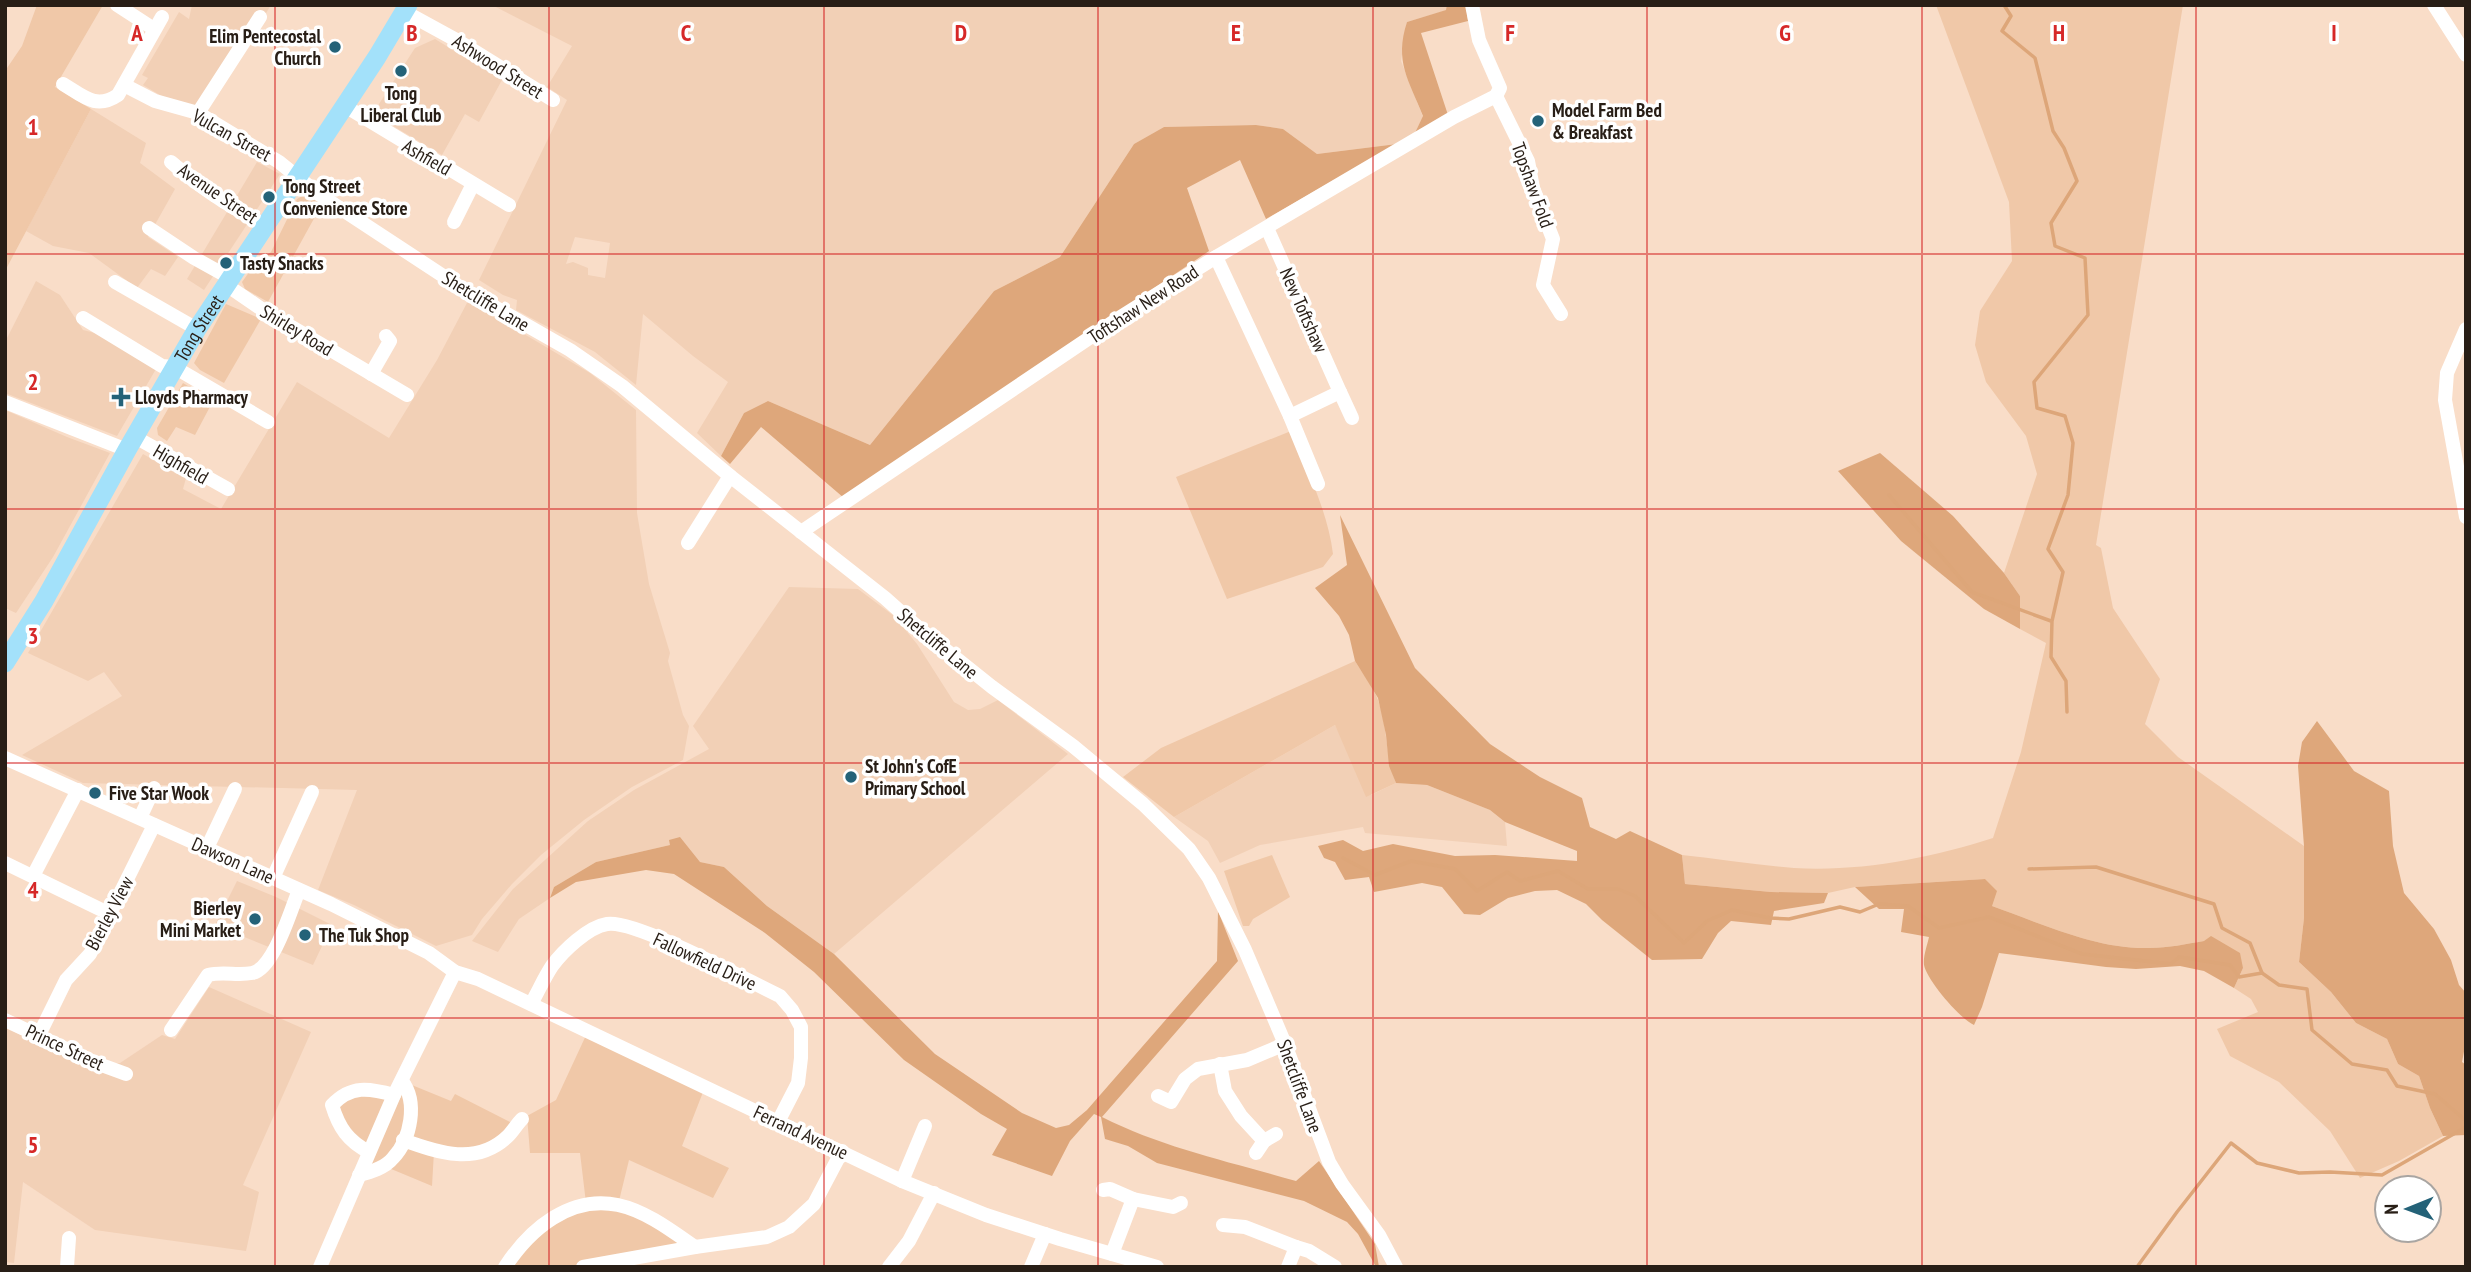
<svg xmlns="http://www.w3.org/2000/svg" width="2471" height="1272" font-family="'PT Sans Narrow',sans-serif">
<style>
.built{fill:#f2d0b6;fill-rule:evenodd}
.green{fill:#f0c8a8}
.forest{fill:#dea77b}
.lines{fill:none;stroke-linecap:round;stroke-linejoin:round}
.stream{stroke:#dda679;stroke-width:3.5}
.minor{stroke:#fff;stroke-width:14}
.highway{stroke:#a3e1fa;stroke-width:19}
.grid{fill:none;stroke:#d62828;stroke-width:2;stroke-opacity:0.55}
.poi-dot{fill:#246278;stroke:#fff;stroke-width:2.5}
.labels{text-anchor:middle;stroke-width:7;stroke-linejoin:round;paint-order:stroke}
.poi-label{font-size:19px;font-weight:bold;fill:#281e16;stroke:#fff;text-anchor:start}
.street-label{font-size:19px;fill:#281e16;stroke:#fff}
.grid-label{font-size:23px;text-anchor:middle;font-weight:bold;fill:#d62828;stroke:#fff;stroke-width:7;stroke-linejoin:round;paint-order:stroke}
</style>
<rect width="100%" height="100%" fill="#f9ddc8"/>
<g class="built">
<path d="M192,5h79l-64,104 -42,-11 -22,-13 5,-7 -6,-3 37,-63 10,7z"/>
<path d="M492,5h955v5l-40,12 -6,39 22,56 -9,18 -17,9 -80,10 -34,-25 -27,-4 -92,2 -30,17 -74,113 -66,34 -124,154 -102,-44 -24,12 -23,43 -24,-23 31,-51 -35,-26 -50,-42 -7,71 -41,-33 -79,-42 1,-10 -14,-5 -24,-15 88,-180 -20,-13 25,-41zM575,237l35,6 -5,35 -17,-3v-7l-15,-6 -7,2z"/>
<path d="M435,39l67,41 -23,42 -14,-8 -23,41 -59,-35 -4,-16 36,-56z"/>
<path d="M91,109l55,34 -6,20 35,26 -27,48 30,20 -13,19 -14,-7 -14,19 -48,-35 -36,-7 -27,-15z"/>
<path d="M257,162l23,12 -76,116 -17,-11z"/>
<path d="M36,281l24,14 23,35 16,4 57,35 -39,67 -112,-43v-51z"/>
<path d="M468,301l122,72 46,37 1,103 12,71 21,69 -2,8 15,54 6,11 -6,34 -51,27 -48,33 -43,35 -29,29 -30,35 -10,16 -36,11 -82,-41 -36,-15 39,-100 -274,-7 -61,-28 100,-59 -18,-24 -16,9 -60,-28 115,-199 43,24 -3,11 38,20 76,-127 92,56 48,-78z"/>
<path d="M5,410l62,27 43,16 -57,104 -37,56 -11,-5z"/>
<path d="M789,587l69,2 36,27 23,28 37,58 14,8 12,-1 18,-9 70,54 -234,200 -67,-48 -43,-39 -24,-5 -30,-17 -74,17 -42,25 -4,11 -31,21 -21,33 -26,-11 41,-52 75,-68 46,-31 75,-41 -16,-23z"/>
<path d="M1335,725l36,70 25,-12 31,2 63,25 15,12 2,24 -142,-13 -2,-6 -103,18 -40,18 -12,-22 -34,-24z"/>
<path d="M237,881l39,16 56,28 -19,40 -98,-40z"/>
<path d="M209,987l102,45 -68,153 16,7 -13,59 -151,-21 -72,-48 -9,81 -9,-1v-234l89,39 26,-4 42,-28 13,4z"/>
</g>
<g class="green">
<path d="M37,5h66l-48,82 36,22 -86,162v-200l17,-25z"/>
<path d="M1936,5h247l-87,540 5,3 12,60 47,71 -15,45 33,33 126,89v72l-5,44 32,30 25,31 31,16 11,25 21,12 11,32 13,28 -44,25 -39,17 -30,-47 -51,-49 -49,-26 -13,-27 41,-17 -7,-13 -17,-11 9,-20 -39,-27c-18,3 -36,7 -54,7 -52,2 -110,-25 -158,-42l-7,-27 -130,8 -27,6 -57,-1 -86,-8 -3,-29c37,4 74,10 112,13 67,4 136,-10 199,-30l28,-86 25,-109 -26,-14v-33l-16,-23 33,-99 -11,-38 -40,-54 -11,-37 5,-34 32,-50 -3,-59z"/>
<path d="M306,194l16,10 -54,98 -23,-13 -3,-7 13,-18 16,-12 26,-53z"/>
<path d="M226,304l35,15 -37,64 -24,-13 -6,-7z"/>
<path d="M183,383l30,18 -18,34 -19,-8 -9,14 -9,-6 -1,-7z"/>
<path d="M1291,431c16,39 37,81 42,123l-10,13 -96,32 -51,-122z"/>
<path d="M1355,661c7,12 18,25 23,39 10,27 7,56 18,83l-30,14 -31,-72 -161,92 -51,-40 38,-29z"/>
<path d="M1272,855l18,42 -37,22 -4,7h-6l-19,-55z"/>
<path d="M588,1031l117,56 -23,59 47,22 -16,30 -84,-38 -11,45 77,42 -102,20h-88l13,-20 68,-44 -6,-50h-50l-3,-37 29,-16z"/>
<path d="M402,1081l49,20 4,-7 61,31 -32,26h-50l-2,35 -48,-20 -17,7 1,-21 -33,-36 7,-22 52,1z"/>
</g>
<g class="forest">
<path d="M1447,5h19l2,16 -47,12 27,82 -34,20 9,-19c-14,-36 -29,-54 -16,-94l39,-12z"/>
<path d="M1256,125l27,4 34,25 80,-10 -131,75 -26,-59 -53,28 22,63 -365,247 -83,-71 -31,37 -9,-8 23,-43 24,-12 102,44 124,-154 66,-34 74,-113 30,-17z"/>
<path d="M1880,453l73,63 51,57 16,23v33l-36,-20 -83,-68 -63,-70z"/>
<path d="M1340,515l75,153 75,76 50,33 42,21 8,29 26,12 14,-8 52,24 3,29 86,8 57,1 -4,10 -50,8 -3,14 -40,-4 -13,12 -16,26 -50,1 -50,-40 -16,-16 -29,-14 -22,1 -27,7 -28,17 -16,-1 -22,-27 -20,-4 -48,9 -5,-15 -24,3 -10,-18 -11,-4 -6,-12 25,-6 20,11 30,-7 62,12 40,-1 82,6v-10l-72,-29 -15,-12 -63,-25 -31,-2 -7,-17 -3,-31 -8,-37 -23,-37 -6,-26 -10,-19 -24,-28 32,-23z"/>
<path d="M2317,721l37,50 35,20 4,55 11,47 30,36 17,31 8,25 7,8v48l-4,21 4,3v70l-23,1 -13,-28 -11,-32 -21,-12 -11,-25 -31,-16 -25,-31 -32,-30 5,-44v-72l-6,-80 4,-24z"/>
<path d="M680,837l20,25 24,5 43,39 67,48 101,100 87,59 34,15 13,-3 18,-15 130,-149 1,-50 20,50 -136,156c61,31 129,45 194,64l23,-20 56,83 4,23h-3l-18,-33 -11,-12 -43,-21 -147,-38 -29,-17 -23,-7 -4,-22 -7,-3 -24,27 -18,35 -60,-21 15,-26 -26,-15 -77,-54 -90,-88 -49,-39 -91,-59 -28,-4 -70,12 -26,16 4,-11 42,-25 74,-17 -1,-5z"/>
<path d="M1985,879l12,12 -5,15c48,17 106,44 158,42 18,0 36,-4 54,-7l7,-5 29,17 3,15 -9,20 -30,-17 -24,-5 -44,3 -30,-2 -107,-14 -17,54 -8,18c-15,-7 -47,-45 -50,-60 -1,-9 3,-19 5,-28l-28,-5 3,-23h-25l-24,-22z"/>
</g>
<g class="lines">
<g class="stream">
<path d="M2004,5l7,11 -9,15 33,27 18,73 11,17 13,33 -26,42 4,23 30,12 3,57 -54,67 3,26 28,8 8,27 -5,52 -20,54 15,23 -11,49 -1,36 15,24 1,31"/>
<path d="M1889,495l83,97 79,29"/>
<path d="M1343,858l32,17 36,-14 44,8 22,22 30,-19 13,9 38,-10 30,18h30l17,7 49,47 23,-22 25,-11 38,8 19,1 51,-12 20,5 19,-8 29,2 31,22 50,-11 93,37 89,10 8,-7 51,8 9,12 23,-4 17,12 28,4 5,41 40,34 35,6 10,16 38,8 31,27"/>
<path d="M2029,869l67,-2 118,37 8,24 28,15 12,30"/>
<path d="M2137,1267l40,-55 54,-69 26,20 42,10 31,-1 52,3 84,-48"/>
</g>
<g class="minor">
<path d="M117,5l37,24"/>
<path d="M1472,5l7,35 21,48 -4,8"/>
<path d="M2434,5l32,50"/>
<path d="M405,12l53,29 95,59"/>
<path d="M63,84c20,12 33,26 55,11l44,-78"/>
<path d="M124,85l31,16 43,12 81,49 41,33 143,94 107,61 52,36 108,90 155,122 37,33 70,56 81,59 70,58 46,45 20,29 36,72 40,94 44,118 13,22 37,51 17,32"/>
<path d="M1496,96l32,65 5,27 20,51 -10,46 18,29"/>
<path d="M345,106l164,99"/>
<path d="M198,113l62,-96"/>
<path d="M171,162c28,25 61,46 94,63"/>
<path d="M454,222l19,-38"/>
<path d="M149,228l45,30 36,20"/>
<path d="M1267,228l73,164 -50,24"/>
<path d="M1216,257l74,159 28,68"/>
<path d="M115,282l82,47"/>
<path d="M225,284l38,26 144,85"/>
<path d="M83,318l79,48 12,1 94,55"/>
<path d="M2466,329l-19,44 -2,27 21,117"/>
<path d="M371,374l19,-33 -4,-5"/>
<path d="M1340,392l12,26"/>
<path d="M5,402l122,48"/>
<path d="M135,437l93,52"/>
<path d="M801,532l315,-212 100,-63 238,-140 42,-21"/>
<path d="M688,543l42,-67"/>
<path d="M5,758l326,146 98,49 26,19 23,7 424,202 84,34 74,24 97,28"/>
<path d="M140,818l14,-30"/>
<path d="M207,848l28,-59"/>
<path d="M5,863l105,51"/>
<path d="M33,876l45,-86"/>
<path d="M273,878l39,-86"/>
<path d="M531,1004c7,-12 13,-26 21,-38 11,-15 36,-39 55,-42 28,-5 141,57 173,72l12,14 9,17v31l-3,25 -20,39"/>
<path d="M5,1020l91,43 30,11"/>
<path d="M171,1030l37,-55c15,-4 29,1 44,-2 22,-4 39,-64 47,-83"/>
<path d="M39,1035l27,-55 24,-26 64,-129"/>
<path d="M1220,1064l5,27 16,25 23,25 -8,12"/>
<path d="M1158,1096l13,6 14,-23 13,-10 49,-9 38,-16"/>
<path d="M403,1140c36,13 74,26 105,-4 5,-5 9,-12 14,-17"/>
<path d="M1264,1141l12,-7"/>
<path d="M369,1152c-21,-11 -30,-24 -37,-47 19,-20 37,-17 62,-10"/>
<path d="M359,1175c12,-3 26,-7 34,-17 18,-19 25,-56 9,-77"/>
<path d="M902,1181l23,-55"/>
<path d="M1103,1190l7,-1 23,10"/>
<path d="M1223,1225l22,2 51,20 -8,20"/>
<path d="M1296,1247l13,4 26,16"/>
<path d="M1112,1254l21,-55 40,8 8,-4"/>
<path d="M67,1267l2,-29"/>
<path d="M320,1267l74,-172 61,-123"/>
<path d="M505,1267c25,-38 65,-72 113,-62 28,6 54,26 77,42"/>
<path d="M583,1267l112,-20 72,-10 22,-10 25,-23 28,-53"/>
<path d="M889,1267l20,-26 25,-48"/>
<path d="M1031,1267l14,-33"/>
</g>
<path class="highway" id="s1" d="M5,663l39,-62 83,-151 70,-121 180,-272 31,-52"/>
</g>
<path class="grid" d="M275,5v1262M549,5v1262M824,5v1262M1098,5v1262M1373,5v1262M1647,5v1262M1922,5v1262M2196,5v1262M5,254h2461M5,509h2461M5,763h2461M5,1018h2461"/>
<g class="poi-dot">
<circle cx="335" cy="47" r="7"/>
<circle cx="401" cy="71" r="7"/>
<circle cx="1538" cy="121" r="7"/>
<circle cx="269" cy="197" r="7"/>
<circle cx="226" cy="263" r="7"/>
<path d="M117.5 386.5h7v7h7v7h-7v7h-7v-7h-7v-7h7z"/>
<circle cx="851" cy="777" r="7"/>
<circle cx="95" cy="793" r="7"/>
<circle cx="255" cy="919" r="7"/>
<circle cx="305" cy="935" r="7"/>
</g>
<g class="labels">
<g class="poi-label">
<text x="321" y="43" text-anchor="end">Elim Pentecostal<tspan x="321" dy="22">Church</tspan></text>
<text x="401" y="100" text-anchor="middle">Tong<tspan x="401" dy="22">Liberal Club</tspan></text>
<text x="1552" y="117">Model Farm Bed<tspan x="1552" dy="22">&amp; Breakfast</tspan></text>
<text x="283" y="193">Tong Street<tspan x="283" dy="22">Convenience Store</tspan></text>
<text x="240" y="270">Tasty Snacks</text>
<text x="135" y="404">Lloyds Pharmacy</text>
<text x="865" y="773">St John's CofE<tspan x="865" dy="22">Primary School</tspan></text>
<text x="109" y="800">Five Star Wook</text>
<text x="241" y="915" text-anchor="end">Bierley<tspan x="241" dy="22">Mini Market</tspan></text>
<text x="319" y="942">The Tuk Shop</text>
</g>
<g class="street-label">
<text transform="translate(498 66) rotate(32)" y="7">Ashwood Street</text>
<text transform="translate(232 135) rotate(29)" y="7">Vulcan Street</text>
<text transform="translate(427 157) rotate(30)" y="7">Ashfield</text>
<text transform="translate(1533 185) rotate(70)" y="7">Topshaw Fold</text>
<text transform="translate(218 193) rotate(34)" y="7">Avenue Street</text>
<text transform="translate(486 301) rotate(31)" y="7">Shetcliffe Lane</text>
<text transform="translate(1143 304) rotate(-33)" y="7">Toftshaw New Road</text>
<text transform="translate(1304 310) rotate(66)" y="7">New Toftshaw</text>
<text dy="7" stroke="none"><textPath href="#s1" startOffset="387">Tong Street</textPath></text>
<text transform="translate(297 330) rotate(31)" y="7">Shirley Road</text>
<text transform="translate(181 464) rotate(30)" y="7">Highfield</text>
<text transform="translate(938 643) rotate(40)" y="7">Shetcliffe Lane</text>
<text transform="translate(233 860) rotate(24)" y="7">Dawson Lane</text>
<text transform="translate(109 913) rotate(-62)" y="7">Bierley View</text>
<text transform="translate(705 961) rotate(25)" y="7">Fallowfield Drive</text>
<text transform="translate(65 1047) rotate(25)" y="7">Prince Street</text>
<text transform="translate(1300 1086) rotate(70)" y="7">Shetcliffe Lane</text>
<text transform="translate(801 1132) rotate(25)" y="7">Ferrand Avenue</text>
</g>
</g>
<g class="grid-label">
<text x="137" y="41">A</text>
<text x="412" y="41">B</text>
<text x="686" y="41">C</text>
<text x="961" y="41">D</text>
<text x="1236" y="41">E</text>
<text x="1510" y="41">F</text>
<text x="1785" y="41">G</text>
<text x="2059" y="41">H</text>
<text x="2334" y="41">I</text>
<text x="33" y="135">1</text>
<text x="33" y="390">2</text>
<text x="33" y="644">3</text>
<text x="33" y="898">4</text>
<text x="33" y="1153">5</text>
</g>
<rect width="2471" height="1272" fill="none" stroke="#281e16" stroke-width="14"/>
<g transform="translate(2408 1209) rotate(269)"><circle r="33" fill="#ffffff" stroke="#a9a5a2" stroke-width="2"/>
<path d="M0-5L12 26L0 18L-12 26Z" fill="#246278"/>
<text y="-10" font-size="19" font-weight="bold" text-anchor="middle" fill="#281e16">N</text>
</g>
</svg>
